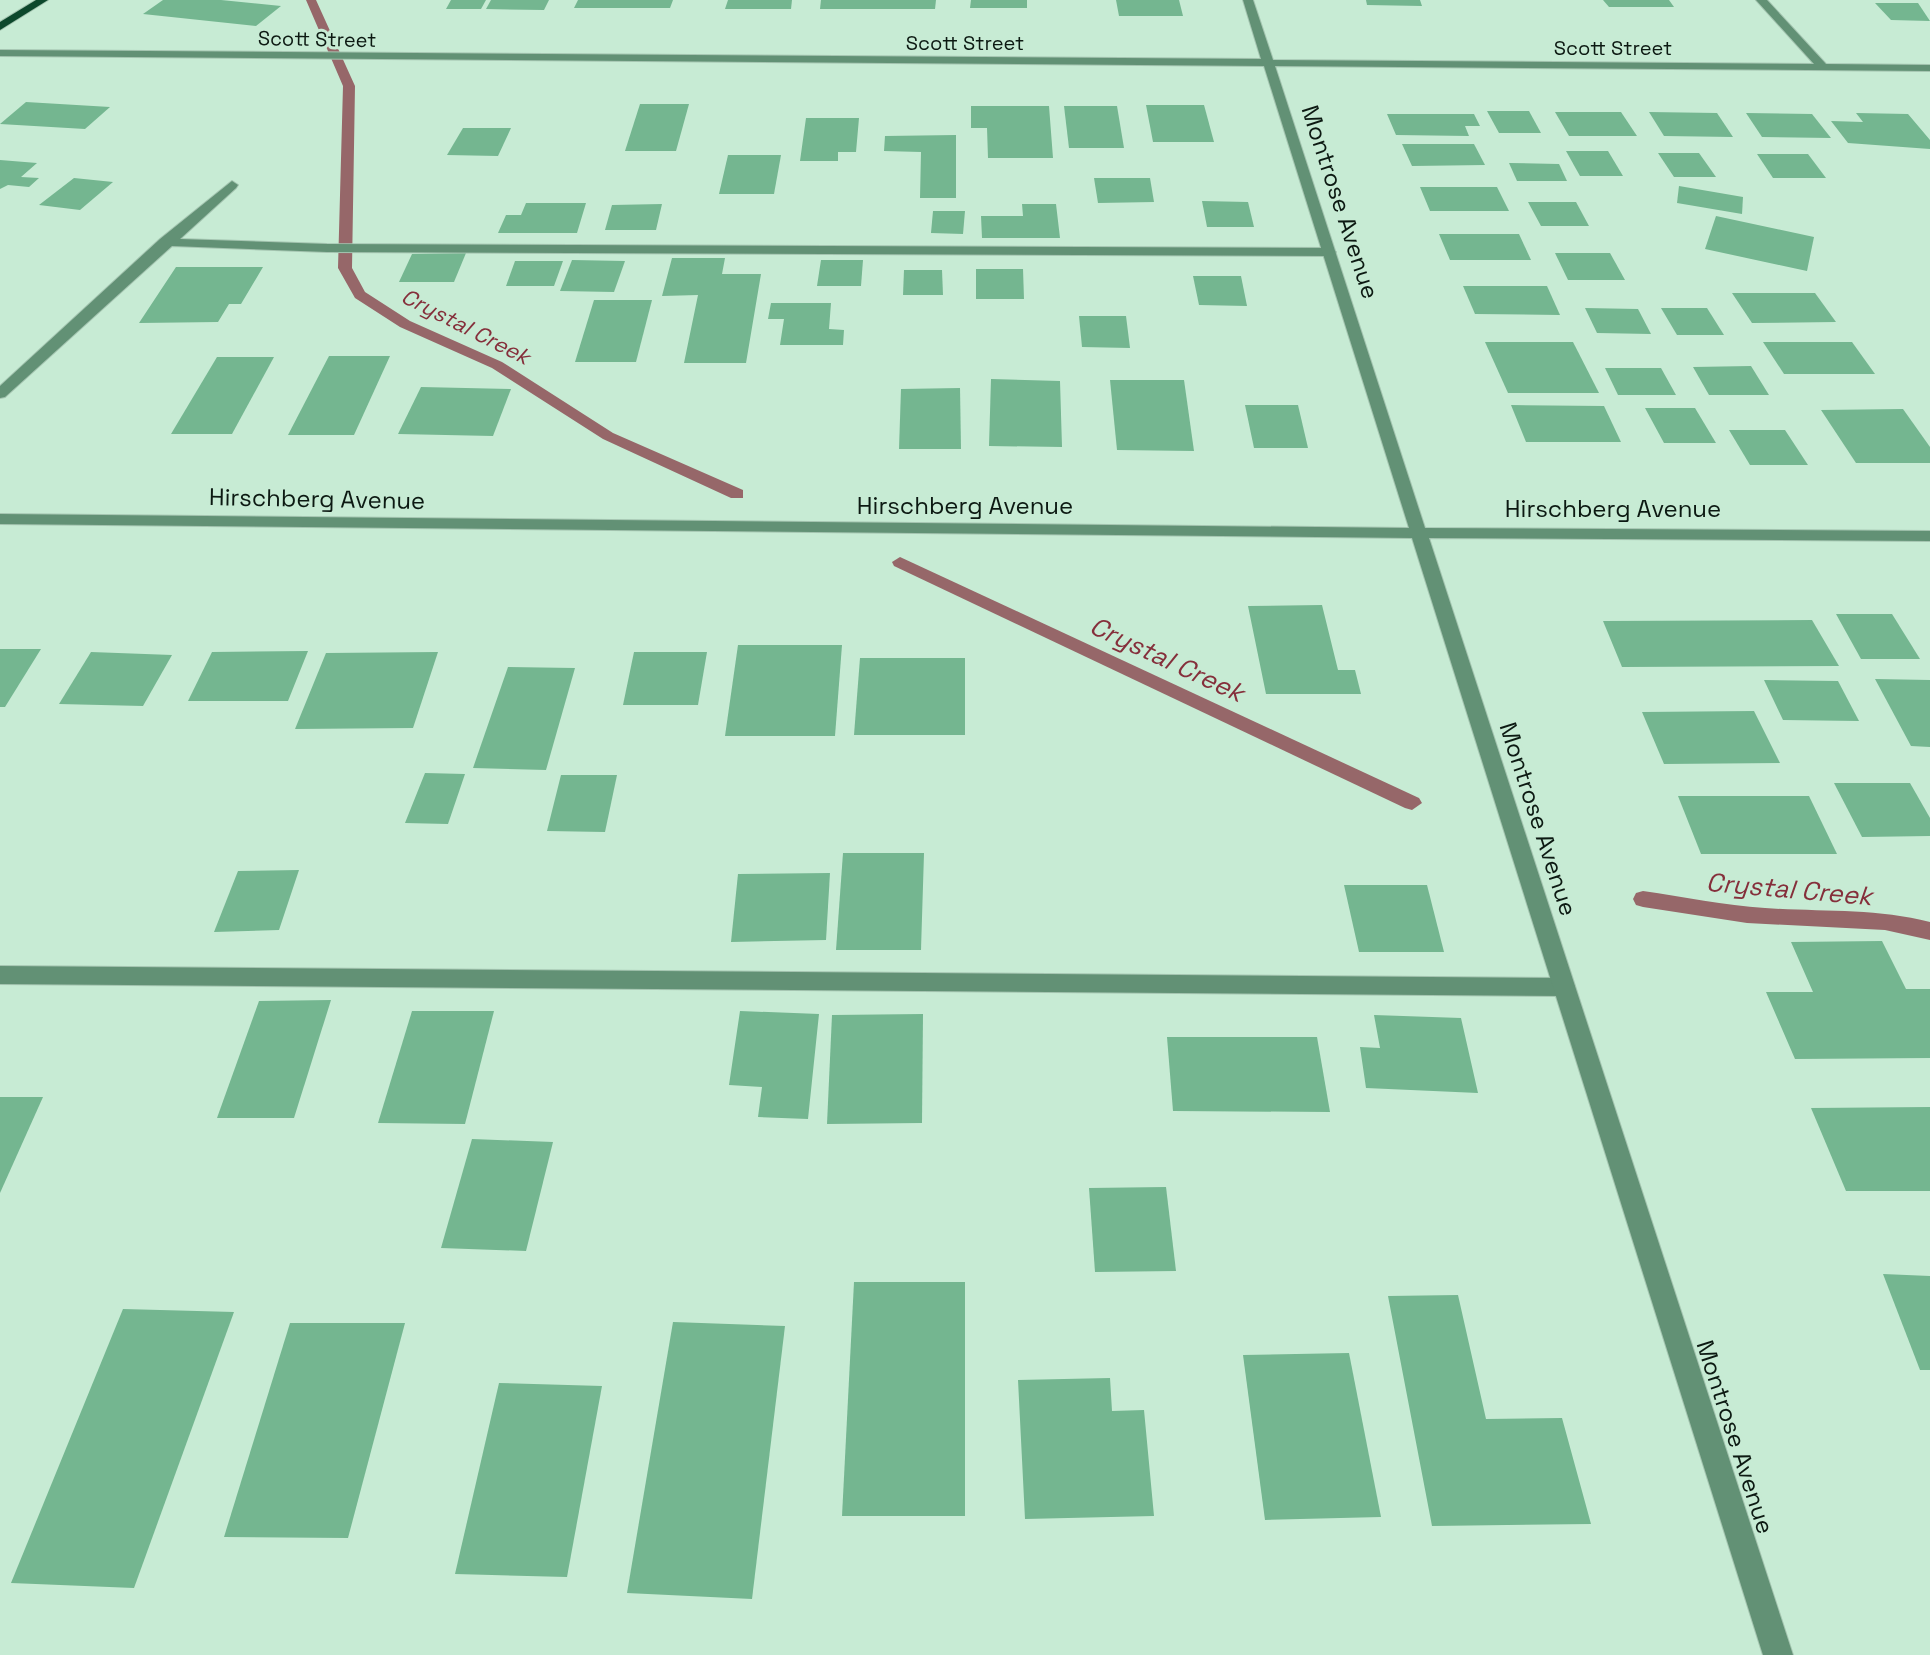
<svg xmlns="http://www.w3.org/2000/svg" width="1930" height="1655" font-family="'Space Grotesk',sans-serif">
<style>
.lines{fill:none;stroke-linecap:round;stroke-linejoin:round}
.stream{fill:#966769;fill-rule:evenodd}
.building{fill:#74b690}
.service-casing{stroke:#a5c5b1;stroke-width:2}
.minor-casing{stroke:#a5c5b1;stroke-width:2}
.primary-casing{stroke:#a5c5b1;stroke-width:2}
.service{fill:#629175;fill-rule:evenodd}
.minor{fill:#629175;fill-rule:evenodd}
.primary{fill:#0d482c;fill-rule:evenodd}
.labels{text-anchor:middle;stroke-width:6;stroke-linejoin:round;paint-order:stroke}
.far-street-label{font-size:20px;fill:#0c1912;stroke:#c7ebd4}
.far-water-label{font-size:22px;font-style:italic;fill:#852f3b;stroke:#c7ebd4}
.street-label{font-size:24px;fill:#0c1912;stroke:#c7ebd4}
.water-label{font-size:26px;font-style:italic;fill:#852f3b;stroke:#c7ebd4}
</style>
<rect width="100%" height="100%" fill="#c7ebd4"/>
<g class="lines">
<g class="stream">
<path d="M306,0h10l39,86 -3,182 13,24 45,29 92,41 111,71 130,57v8h-12l-128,-59 -111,-71 -92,-41 -45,-29 -17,-30 5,-182z"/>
<path d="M900,557l519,241 3,5 -10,7 -7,-2 -511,-242 -2,-4z"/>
<path d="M1643,891c41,6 81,14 122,17 56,4 110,0 165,14v18l-45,-10 -138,-7 -104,-16 -7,-2 -3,-6 3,-6z"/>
</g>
</g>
<g class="building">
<path d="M163,0h58l60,6 -25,20 -113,-12z"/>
<path d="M451,0h35l-5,9h-35z"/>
<path d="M491,0h58l-5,10 -58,-1z"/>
<path d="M578,0h95l-3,8h-96z"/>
<path d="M728,0h64l-1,9h-66z"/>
<path d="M821,0h115l-1,9h-115z"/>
<path d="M971,0h56v8h-57z"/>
<path d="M1116,0h63l4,16h-64z"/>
<path d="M1366,0h54l2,6 -55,-1z"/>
<path d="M1603,0h66l5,7h-65z"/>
<path d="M1875,3h43l12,18 -39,-1z"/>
<path d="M26,102l84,5 -25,22 -85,-5z"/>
<path d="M640,104h49l-13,47h-51z"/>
<path d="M1146,105h58l10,37h-61z"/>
<path d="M971,106h78l4,52h-65l-1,-30h-16z"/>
<path d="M1064,106h53l7,42h-55z"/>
<path d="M1487,111h42l12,22h-42z"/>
<path d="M1555,112h66l16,24h-68z"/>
<path d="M1649,112l68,1 16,24 -69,-1z"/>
<path d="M1746,113l66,1 19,24 -69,-1z"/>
<path d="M1856,113l52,1 22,26v9l-82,-6 -17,-22 32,1z"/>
<path d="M1387,114h87l6,12h-15l4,10 -73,-1z"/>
<path d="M806,118h53l-3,34h-18v9h-38z"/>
<path d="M463,128h48l-13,28 -51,-1z"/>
<path d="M956,135v63h-36l1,-46 -37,-1 1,-15z"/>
<path d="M1402,144h72l11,21 -73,1z"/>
<path d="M1566,151h42l15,25h-43z"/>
<path d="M1658,153h41l17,24h-42z"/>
<path d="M1757,154h51l18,24h-53z"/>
<path d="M728,155h53l-7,39h-55z"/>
<path d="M0,160l37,3 -16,14 18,1 -10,9 -21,-2 -8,4z"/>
<path d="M1509,163l50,1 8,17h-50z"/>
<path d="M74,178l39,4 -33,28 -41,-5z"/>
<path d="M1094,178h56l4,24 -56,1z"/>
<path d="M1679,186l64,11 -1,17 -65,-11z"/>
<path d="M1420,187h77l12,24h-79z"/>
<path d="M1202,201l46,1 6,25h-47z"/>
<path d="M1528,202h48l13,24h-48z"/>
<path d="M526,203h60l-9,30h-79l8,-18h15z"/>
<path d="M662,204l-6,26h-51l7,-25z"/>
<path d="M1022,204h34l4,34h-78l-1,-22h42z"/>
<path d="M933,211h32l-2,23 -32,-1z"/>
<path d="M1716,216l98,21 -7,34 -102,-22z"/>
<path d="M1439,234h80l12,26h-81z"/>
<path d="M466,253l-12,29h-55l13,-28z"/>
<path d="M1555,253h55l15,27h-57z"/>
<path d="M672,258h53l-3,16h39l-15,89h-62l14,-68 -36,1z"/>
<path d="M572,260l53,1 -11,31 -54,-1z"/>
<path d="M821,260h42l-2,26h-44z"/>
<path d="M515,261h48l-9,25h-48z"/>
<path d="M176,267h87l-22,37h-12l-11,18 -79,1z"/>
<path d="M976,269h47l1,30h-48z"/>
<path d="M904,270h38l1,25h-40z"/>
<path d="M1193,276h48l6,30 -48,-1z"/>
<path d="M1463,286h84l13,29 -85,-1z"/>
<path d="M1732,293h83l21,29 -84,1z"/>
<path d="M594,300h58l-16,62h-61z"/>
<path d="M771,303h60l-2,26 15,1 -1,15h-63l4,-26h-16z"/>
<path d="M1585,308l53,1 13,25 -54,-1z"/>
<path d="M1661,308h46l17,27h-47z"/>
<path d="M1079,316h47l4,32 -48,-1z"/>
<path d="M1485,342h88l26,51h-91z"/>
<path d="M1763,342h89l23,32h-91z"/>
<path d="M329,356h61l-36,79h-66z"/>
<path d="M217,357h57l-42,77h-61z"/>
<path d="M1751,366l18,29h-60l-16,-28z"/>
<path d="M1605,368h56l15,27h-58z"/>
<path d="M991,379l69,2 2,66 -73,-1z"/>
<path d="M1110,380h74l10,71 -77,-1z"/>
<path d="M421,387l90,2 -18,47 -95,-2z"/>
<path d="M960,388l1,61h-62l2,-60z"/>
<path d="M1245,405h53l10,43h-54z"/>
<path d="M1511,405l93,1 17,36h-95z"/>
<path d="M1645,408h50l21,35h-52z"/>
<path d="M1903,409l27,38v16h-74l-35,-53z"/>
<path d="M1729,430h56l23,35h-58z"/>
<path d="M1322,605l16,65h17l6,24h-95l-18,-88z"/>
<path d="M1836,614h56l28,45h-59z"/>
<path d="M1812,620l27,46 -217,1 -19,-46z"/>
<path d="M738,645h104l-7,91h-110z"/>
<path d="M0,649h41l-36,58h-5z"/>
<path d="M308,651l-20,50h-100l24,-49z"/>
<path d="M91,652l81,3 -29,51 -84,-2z"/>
<path d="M438,652l-25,76 -118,1 31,-76z"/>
<path d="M634,652h73l-9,53h-75z"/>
<path d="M860,658h105v77h-111z"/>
<path d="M508,667l67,1 -29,102 -73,-2z"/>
<path d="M1875,679l55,1v67l-19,-1z"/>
<path d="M1764,680l74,1 21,40 -76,-1z"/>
<path d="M1754,711l26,52 -116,1 -22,-52z"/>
<path d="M425,773l40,1 -17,50 -43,-1z"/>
<path d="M561,775h56l-12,57 -58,-1z"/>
<path d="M1834,783h76l20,35v18l-68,1z"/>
<path d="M1678,796h131l28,58h-136z"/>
<path d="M843,853h81l-3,97h-85z"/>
<path d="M299,870l-20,60 -65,2 24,-61z"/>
<path d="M830,873l-4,67 -95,2 7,-68z"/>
<path d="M1344,885h83l17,67h-85z"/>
<path d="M1882,941l24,48h24v69l-135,1 -29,-67h47l-22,-50z"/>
<path d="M331,1000l-37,118h-77l42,-117z"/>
<path d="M412,1011h82l-29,113 -87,-1z"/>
<path d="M740,1011l79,3 -11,105 -50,-2 4,-30 -33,-2z"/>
<path d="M923,1014l-1,109 -95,1 5,-109z"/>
<path d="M1374,1015l87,3 17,75 -112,-5 -6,-41 20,1z"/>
<path d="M1167,1037h150l13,75 -157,-1z"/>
<path d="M0,1097h43l-43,96z"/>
<path d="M1930,1107v84h-84l-35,-83z"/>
<path d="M472,1139l81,3 -27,109 -85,-3z"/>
<path d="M1166,1187l10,84 -81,1 -6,-84z"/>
<path d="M1883,1274l47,2v94h-10z"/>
<path d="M854,1282h111v234h-123z"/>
<path d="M1458,1295l28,124 76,-1 29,106 -159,2 -44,-230z"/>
<path d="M123,1309l111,3 -100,276 -123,-5z"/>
<path d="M673,1322l112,4 -33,273 -125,-6z"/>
<path d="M290,1323h115l-57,215 -124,-1z"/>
<path d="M1349,1353l32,164 -116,3 -22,-165z"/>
<path d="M1110,1378l2,33 32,-1 10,106 -129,3 -7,-139z"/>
<path d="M499,1383l103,3 -35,191 -112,-3z"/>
</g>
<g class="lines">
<defs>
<g id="service">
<path d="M232,181l6,4 -2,3 -56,51 147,5 1002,4 7,4 -7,4 -1002,-4 -155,-6 -167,151 -5,1v-12l160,-147z"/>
<path d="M0,966l1564,12 8,3 3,6 -3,6 -8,3 -1564,-12z"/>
</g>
<path id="minor" d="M1243,0h10l20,60 541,4 -58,-64h11l59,64 104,1v6l-655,-5 150,462 505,3v10l-501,-3 364,1117h-30l-351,-1117 -1412,-14v-10l1409,14 -145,-462 -1264,-10v-6l1261,9z"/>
<path id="primary" d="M36,0h12l-48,30v-8z"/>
</defs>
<use href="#service" class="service-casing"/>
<use href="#minor" class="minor-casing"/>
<use href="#primary" class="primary-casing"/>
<use href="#service" class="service"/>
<use href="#minor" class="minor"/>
<use href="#primary" class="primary"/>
</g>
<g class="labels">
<g class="far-street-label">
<text transform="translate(317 39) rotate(1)" y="7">Scott Street</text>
<text x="965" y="50">Scott Street</text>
<text x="1613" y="55">Scott Street</text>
</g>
<g class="far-water-label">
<text transform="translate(466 326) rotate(27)" y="8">Crystal Creek</text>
</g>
<g class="street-label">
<text transform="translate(1340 202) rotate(72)" y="8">Montrose Avenue</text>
<text transform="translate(317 499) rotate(1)" y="8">Hirschberg Avenue</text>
<text x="965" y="514">Hirschberg Avenue</text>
<text x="1613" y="517">Hirschberg Avenue</text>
<text transform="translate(1538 819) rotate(72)" y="8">Montrose Avenue</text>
<text transform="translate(1735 1437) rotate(72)" y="8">Montrose Avenue</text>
</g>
<g class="water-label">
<text transform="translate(1167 659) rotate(25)" y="9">Crystal Creek</text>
<text transform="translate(1789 889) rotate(5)" y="9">Crystal Creek</text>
</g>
</g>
</svg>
